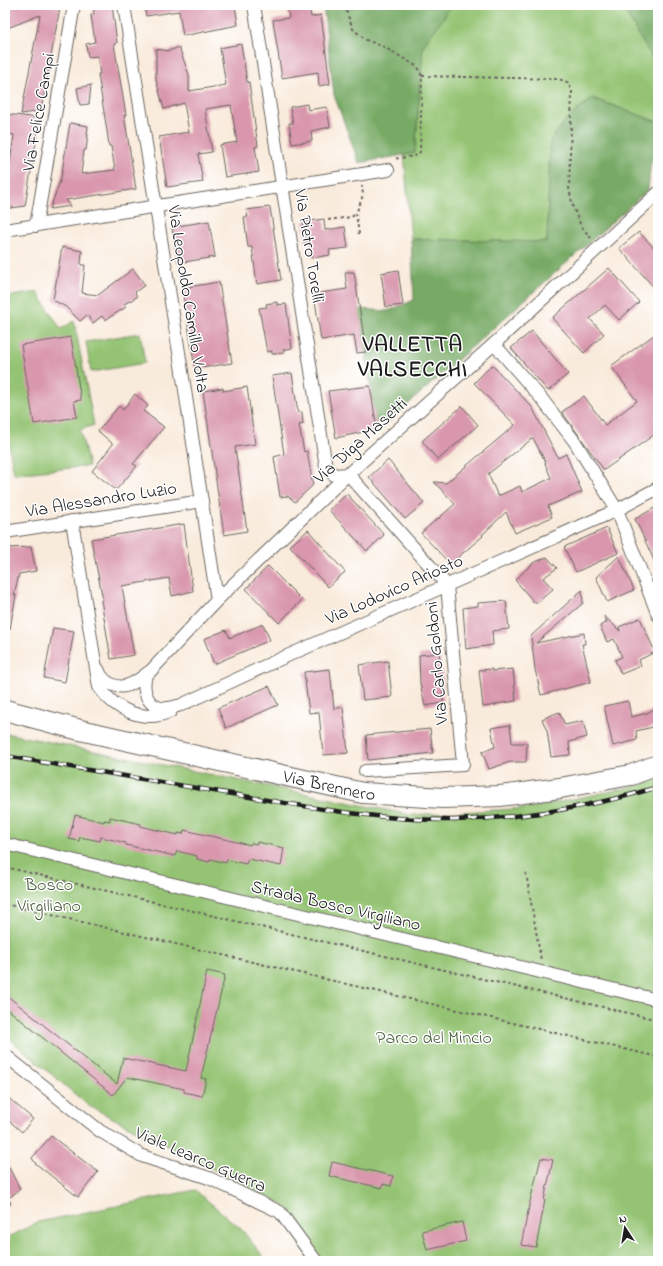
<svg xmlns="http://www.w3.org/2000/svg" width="663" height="1266" font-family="'Indie Flower',sans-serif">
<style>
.green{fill:#94c473;stroke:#587048}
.forest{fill:#77aa65;stroke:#4a6340}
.building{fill:#d997ad;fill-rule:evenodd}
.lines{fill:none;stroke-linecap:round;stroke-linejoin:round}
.lane-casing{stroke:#69645f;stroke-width:8}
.street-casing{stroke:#69645f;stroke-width:14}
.primary-casing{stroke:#69645f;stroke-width:22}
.path{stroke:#69645f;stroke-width:2;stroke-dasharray:3 3;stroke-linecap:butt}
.lane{stroke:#fff;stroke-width:6}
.street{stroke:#fff;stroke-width:12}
.primary{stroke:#fff;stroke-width:20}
.rail-casing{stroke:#1c1c1c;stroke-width:4.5}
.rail{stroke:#fff;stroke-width:3;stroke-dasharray:9;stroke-linecap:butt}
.labels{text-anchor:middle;stroke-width:3;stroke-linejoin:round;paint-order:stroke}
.street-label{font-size:18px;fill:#1c1c1c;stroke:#fff}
.park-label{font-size:18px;fill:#4c5f3f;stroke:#fff}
.district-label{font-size:22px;font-weight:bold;letter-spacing:1px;fill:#1c1c1c;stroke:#fff}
</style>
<rect width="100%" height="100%" fill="#fff"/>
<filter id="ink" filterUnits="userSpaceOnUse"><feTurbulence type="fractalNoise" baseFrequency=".025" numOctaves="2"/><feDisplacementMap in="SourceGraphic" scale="8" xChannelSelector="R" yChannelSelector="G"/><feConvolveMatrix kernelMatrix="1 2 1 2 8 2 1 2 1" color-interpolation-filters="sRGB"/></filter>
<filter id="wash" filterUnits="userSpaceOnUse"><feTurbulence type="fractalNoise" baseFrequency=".012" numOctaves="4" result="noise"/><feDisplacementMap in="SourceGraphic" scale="16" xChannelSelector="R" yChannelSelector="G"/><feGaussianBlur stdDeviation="0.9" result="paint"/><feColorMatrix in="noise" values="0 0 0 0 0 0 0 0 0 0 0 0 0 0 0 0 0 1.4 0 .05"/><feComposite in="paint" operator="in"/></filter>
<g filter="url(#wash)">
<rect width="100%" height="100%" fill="#f9ebdb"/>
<g class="green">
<path d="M450,5h175l4,13 26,45 3,2v57l-66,-24 -42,43 -3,101 -136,-3 -7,-84 11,-2 8,-107 26,-37z"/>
<path d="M37,292l24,37 13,-8 20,104 -14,5 9,36 -75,8 -9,-51v-126z"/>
<path d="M140,333l5,30 -54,9 -5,-30z"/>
<path d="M5,733l406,82 119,-7 110,-23 18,-8v484h-335l-42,-57 -192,-98 -84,-71z"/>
<path d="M195,1190l46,39 26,32h-262v-22l33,-17z"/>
</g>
<g class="forest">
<path d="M323,5h127v4l-27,37 -8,107 -56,10 -25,-68z"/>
<path d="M625,5h33v60l-3,-2 -26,-45z"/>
<path d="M592,98l66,24v33l-7,6 -3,29 -271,242 -18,-123 29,2 26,-11 -3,-61 136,3 3,-101 16,-21z"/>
</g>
<g id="blocks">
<g class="building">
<path d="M13,5h51l-4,2 -19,104 -20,3 19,-99 -35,14v-21z"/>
<path d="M93,5h19l5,38 -3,1 12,71h-2l12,74 -70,11 5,6 -21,3 11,-31 9,-55 18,3 -1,9h1l-2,15h-2l-3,24 34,-4 -4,-24h-2l-2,-15 -9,-57h2l-3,-18 -9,1 -2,-13 9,-2 -4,-27 3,-1z"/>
<path d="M144,5h91l3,20 -55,11 -4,-25 -33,5z"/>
<path d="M287,5h22l2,12 10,-2 9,69 -11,2 -1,-14 -36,6 -9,-58 16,-2z"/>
<path d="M241,44l6,38h2l9,64 -3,1 4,25 -34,5 -5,-32 17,-3 -6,-37 -26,4 7,43 -14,2 5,28 -36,5 -8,-50 30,-5 -5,-29 -20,6 -8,-29v-31l13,2 10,-4 10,28v16l37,-6 -6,-37z"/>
<path d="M91,85l-2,19 -9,1 -3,-17z"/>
<path d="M307,104l1,6 19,-3 3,20 -19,4 1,10 -20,3 -3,-21h4l-3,-16z"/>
<path d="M5,114l35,4 -15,88 -20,3v-24l2,-1 7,-49 -9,-1z"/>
<path d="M270,207l11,73 -24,4 -5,-37h-4l-4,-30h4l-2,-7z"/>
<path d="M324,219l1,11 20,-3 3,21 -19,2 1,5 -18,3 -2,-16 -4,1 -3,-21z"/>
<path d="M209,221l6,36 -37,6 -6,-36z"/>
<path d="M639,232l19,20v40l-39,-44z"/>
<path d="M62,247l20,4 -1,14h4l-3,28 16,2 35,-26 12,16 -10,7 2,5 -13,7 2,3 -21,13 -3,-4 -9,7 -6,-8 -7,6 -14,-14 -13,-7z"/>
<path d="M609,268l30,34 -20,18 -14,-15 -15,14 14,15 -20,19 -32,-35z"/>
<path d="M398,270l5,35 -17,2 -5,-34z"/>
<path d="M345,272h9l12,80 -9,1 -3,-18 -33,5 -7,-46 33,-5z"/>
<path d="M219,282l13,81 -37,6 -13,-81z"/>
<path d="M277,302v3l9,-1 6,44 -9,2 1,3 -12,1v-3l-5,1 -8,-44 8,-1 -1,-3z"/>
<path d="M532,331l36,43 -20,17 -37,-43z"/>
<path d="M658,332v100l-54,38 -42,-58 22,-16 21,29 32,-24 -26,-35z"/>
<path d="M71,337l10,63 -7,1 3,16 -43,7 -13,-79z"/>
<path d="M492,365l40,42 26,51 8,-4 16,38 -34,14 4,11 -37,16 -9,-21 -24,23 1,1 -33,28 -29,-31 17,-15 1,1v-1l16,-14 -21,-22 12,1 69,-58 -41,-42zM533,438l13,25h-1l6,15 -29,14 -2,-6 -22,10 -10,-22z"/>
<path d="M292,373l6,40 4,-1 1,12 -4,1 5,27 3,-1 6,34 -18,17 -7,-6 -8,1 -6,-40 10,-3 -12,-78z"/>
<path d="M370,386l7,43 -41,9 -8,-47z"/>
<path d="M247,387l8,57 -20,3 12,84 -23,4 -21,-144 20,-3v3z"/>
<path d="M135,394l13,12 -5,5 21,16 -31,37 4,2 -21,24 -24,-19 21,-27 -15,-13 21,-25 4,4z"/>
<path d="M462,406l16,19 -40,35 -16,-19z"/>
<path d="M388,460l36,43 -19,16 -36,-42z"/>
<path d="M347,494l37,41 -17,16 -38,-41z"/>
<path d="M658,506v63l-23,-50z"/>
<path d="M184,524l9,67 -21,5 -3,-18 -47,8 12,69 -23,4 -10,-59h2l-12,-61z"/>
<path d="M607,528l11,25 -42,19 -12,-25z"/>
<path d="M308,530l37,42 -17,15 -38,-41z"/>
<path d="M31,547l5,24 -17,3 -5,21h2l-6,34 -5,-1v-74h2v-6z"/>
<path d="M619,556l15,34 -27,12 -11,-25z"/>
<path d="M547,557l10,11 -14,10 10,11 -15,13h-4l-19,-22 18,-17z"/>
<path d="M268,566l34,34 -23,23 -33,-34z"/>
<path d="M582,590l1,13 -47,40 48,-10 1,11h-3l9,38 -50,13 -6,-26 -4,-33z"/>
<path d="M506,601l3,28 -17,2 1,14 -27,4 -3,-41 15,-2v-3z"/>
<path d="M604,616l16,15 -1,-4 21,-9 15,34 -16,8 2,6 -20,8 -6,-14 7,-3 -8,-18 -7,3 -7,-16 7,-4z"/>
<path d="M263,624l7,16 -56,24 -10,-25 22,-9 4,8z"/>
<path d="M53,628l21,3 -9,51 -21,-4z"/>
<path d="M439,653l4,27v23l-18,3 -5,-23 -1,-28z"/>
<path d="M388,661l4,36 -29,3 -4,-35z"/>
<path d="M330,669l4,40 9,-2 5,46 -25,2 -4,-43 -10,1 -5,-41z"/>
<path d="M492,669v2l21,-2 3,32 -20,3v1l-13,2 -4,-37z"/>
<path d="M269,686l9,19 -52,23 -8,-20z"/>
<path d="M628,701l3,16 16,-4 11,-6v18l-5,2 -17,4 1,9 -24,6 -9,-40z"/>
<path d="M559,712l6,13 18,-4 4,16 -18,5 1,13 -19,2 -4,-26 -5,-12z"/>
<path d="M510,725l2,18h15l-1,19h-16l-21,7 -7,-17 13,-5 -4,-19z"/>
<path d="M430,729l3,24 -65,7 -2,-25z"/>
<path d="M75,815l29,7v-2l6,1v-4l31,7 -1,2 38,9v-2l5,1 1,-4 66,15 1,-2 6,1v-2l27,6 -3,18 -33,-7 -2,5 -19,-4 -1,3 -16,-4 -1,3 -12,-3v-3l-20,-5 -2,5 -49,-11v-2l-25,-6 -1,4 -20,-4 -1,4 -10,-2z"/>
<path d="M207,971l18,4 -24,103 5,1 -4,17 -18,-4v-3l-57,-12 -14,18 -108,-88v-13l112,90 6,-26 63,13z"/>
<path d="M5,1095l28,24 -11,13 -17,-15z"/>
<path d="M51,1136l47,36 -20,25 -43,-34 -3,-5z"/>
<path d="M541,1158l12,2 -9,40h1l-9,47 -15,-2 10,-48z"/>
<path d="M5,1160l15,29 -10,8 -5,-10z"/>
<path d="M332,1162l61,14 -2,10 -8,-2 -1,4 -53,-12z"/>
<path d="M462,1222l4,19 -39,9 -5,-19z"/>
</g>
</g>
</g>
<g filter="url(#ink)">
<use href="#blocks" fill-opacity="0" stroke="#69645f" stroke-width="1"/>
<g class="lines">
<defs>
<path id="lane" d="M5,1204l2,-1"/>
<g id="street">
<path d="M124,5l60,379 33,216"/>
<path d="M254,5l72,462 8,8 14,-1"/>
<path d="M658,193l-164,151 -146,130 -131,126 -71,76c-5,16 3,34 22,32 4,0 9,-2 13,-3l97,-45 339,-150 41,-22"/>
<path d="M36,226l38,-221"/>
<path d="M5,230l383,-60"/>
<path d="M494,344l47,54 34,44 42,68 41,105"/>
<path d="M348,474l99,111 16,180 -98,6"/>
<path d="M72,521l27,166c16,23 45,37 72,24"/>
<path d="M5,532l197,-31"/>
<path d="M98,669c5,15 21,22 35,14 6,-3 11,-7 16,-11"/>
<path d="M5,844l653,156"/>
<path d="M5,1055l95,76 42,25 67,22 71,34 36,49"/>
</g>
<g id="primary">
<path id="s1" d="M5,710l75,20 283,63 80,5 57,-2 60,-8 71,-13 27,-10"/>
</g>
</defs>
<use href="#lane" class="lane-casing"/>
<use href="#street" class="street-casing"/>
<use href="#primary" class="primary-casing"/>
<g class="path">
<path d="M344,5l9,24 13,11 16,6 36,21 4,9 -2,76 -5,4 -22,3"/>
<path d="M422,76l137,3 8,3 5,8 -3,98 4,19 8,19 10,12"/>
<path d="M328,220l23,-3 5,-3"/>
<path d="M359,234l-3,-20 7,-19 -1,-9"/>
<path d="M5,867l653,153"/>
<path d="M526,873l15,87"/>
<path d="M5,904l653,153"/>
</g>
<use href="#lane" class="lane"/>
<use href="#street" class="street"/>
<use href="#primary" class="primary"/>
<defs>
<path id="rail" d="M5,756c80,13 159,27 239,40 70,12 140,25 211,24 69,-2 137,-13 203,-33"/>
</defs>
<use href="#rail" class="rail-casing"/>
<use href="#rail" class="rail"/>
</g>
</g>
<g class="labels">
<g class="street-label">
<text transform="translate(38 112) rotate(-80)" y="6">Via Felice Campi</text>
<text transform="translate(310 246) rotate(81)" y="6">Via Pietro Torelli</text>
<text transform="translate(189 299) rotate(81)" y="6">Via Leopoldo Camillo Volta</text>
<text transform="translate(360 440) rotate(-42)" y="6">Via Diga Masetti</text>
<text transform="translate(101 499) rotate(-9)" y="6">Via Alessandro Luzio</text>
<text transform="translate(394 589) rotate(-24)" y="6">Via Lodovico Ariosto</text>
<text transform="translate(436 663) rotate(-95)" y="6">Via Carlo Goldoni</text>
<text dy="6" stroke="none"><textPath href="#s1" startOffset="333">Via Brennero</textPath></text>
<text transform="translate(336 905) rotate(13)" y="6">Strada Bosco Virgiliano</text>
<text transform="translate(201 1159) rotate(23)" y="6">Viale Learco Guerra</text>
</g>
<g class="park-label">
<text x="49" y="890">Bosco<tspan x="49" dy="21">Virgiliano</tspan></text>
<text x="434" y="1043">Parco del Mincio</text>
</g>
<g class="district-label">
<text x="413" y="351">VALLETTA<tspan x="413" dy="25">VALSECCHI</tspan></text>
</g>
</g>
<rect width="663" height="1266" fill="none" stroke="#fff" stroke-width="20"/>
<g transform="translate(625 1228) rotate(348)" stroke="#ffffff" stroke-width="3" paint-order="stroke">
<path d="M0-3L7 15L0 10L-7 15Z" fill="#1c1c1c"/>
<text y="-6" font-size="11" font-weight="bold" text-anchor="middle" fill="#1c1c1c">N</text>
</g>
</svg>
